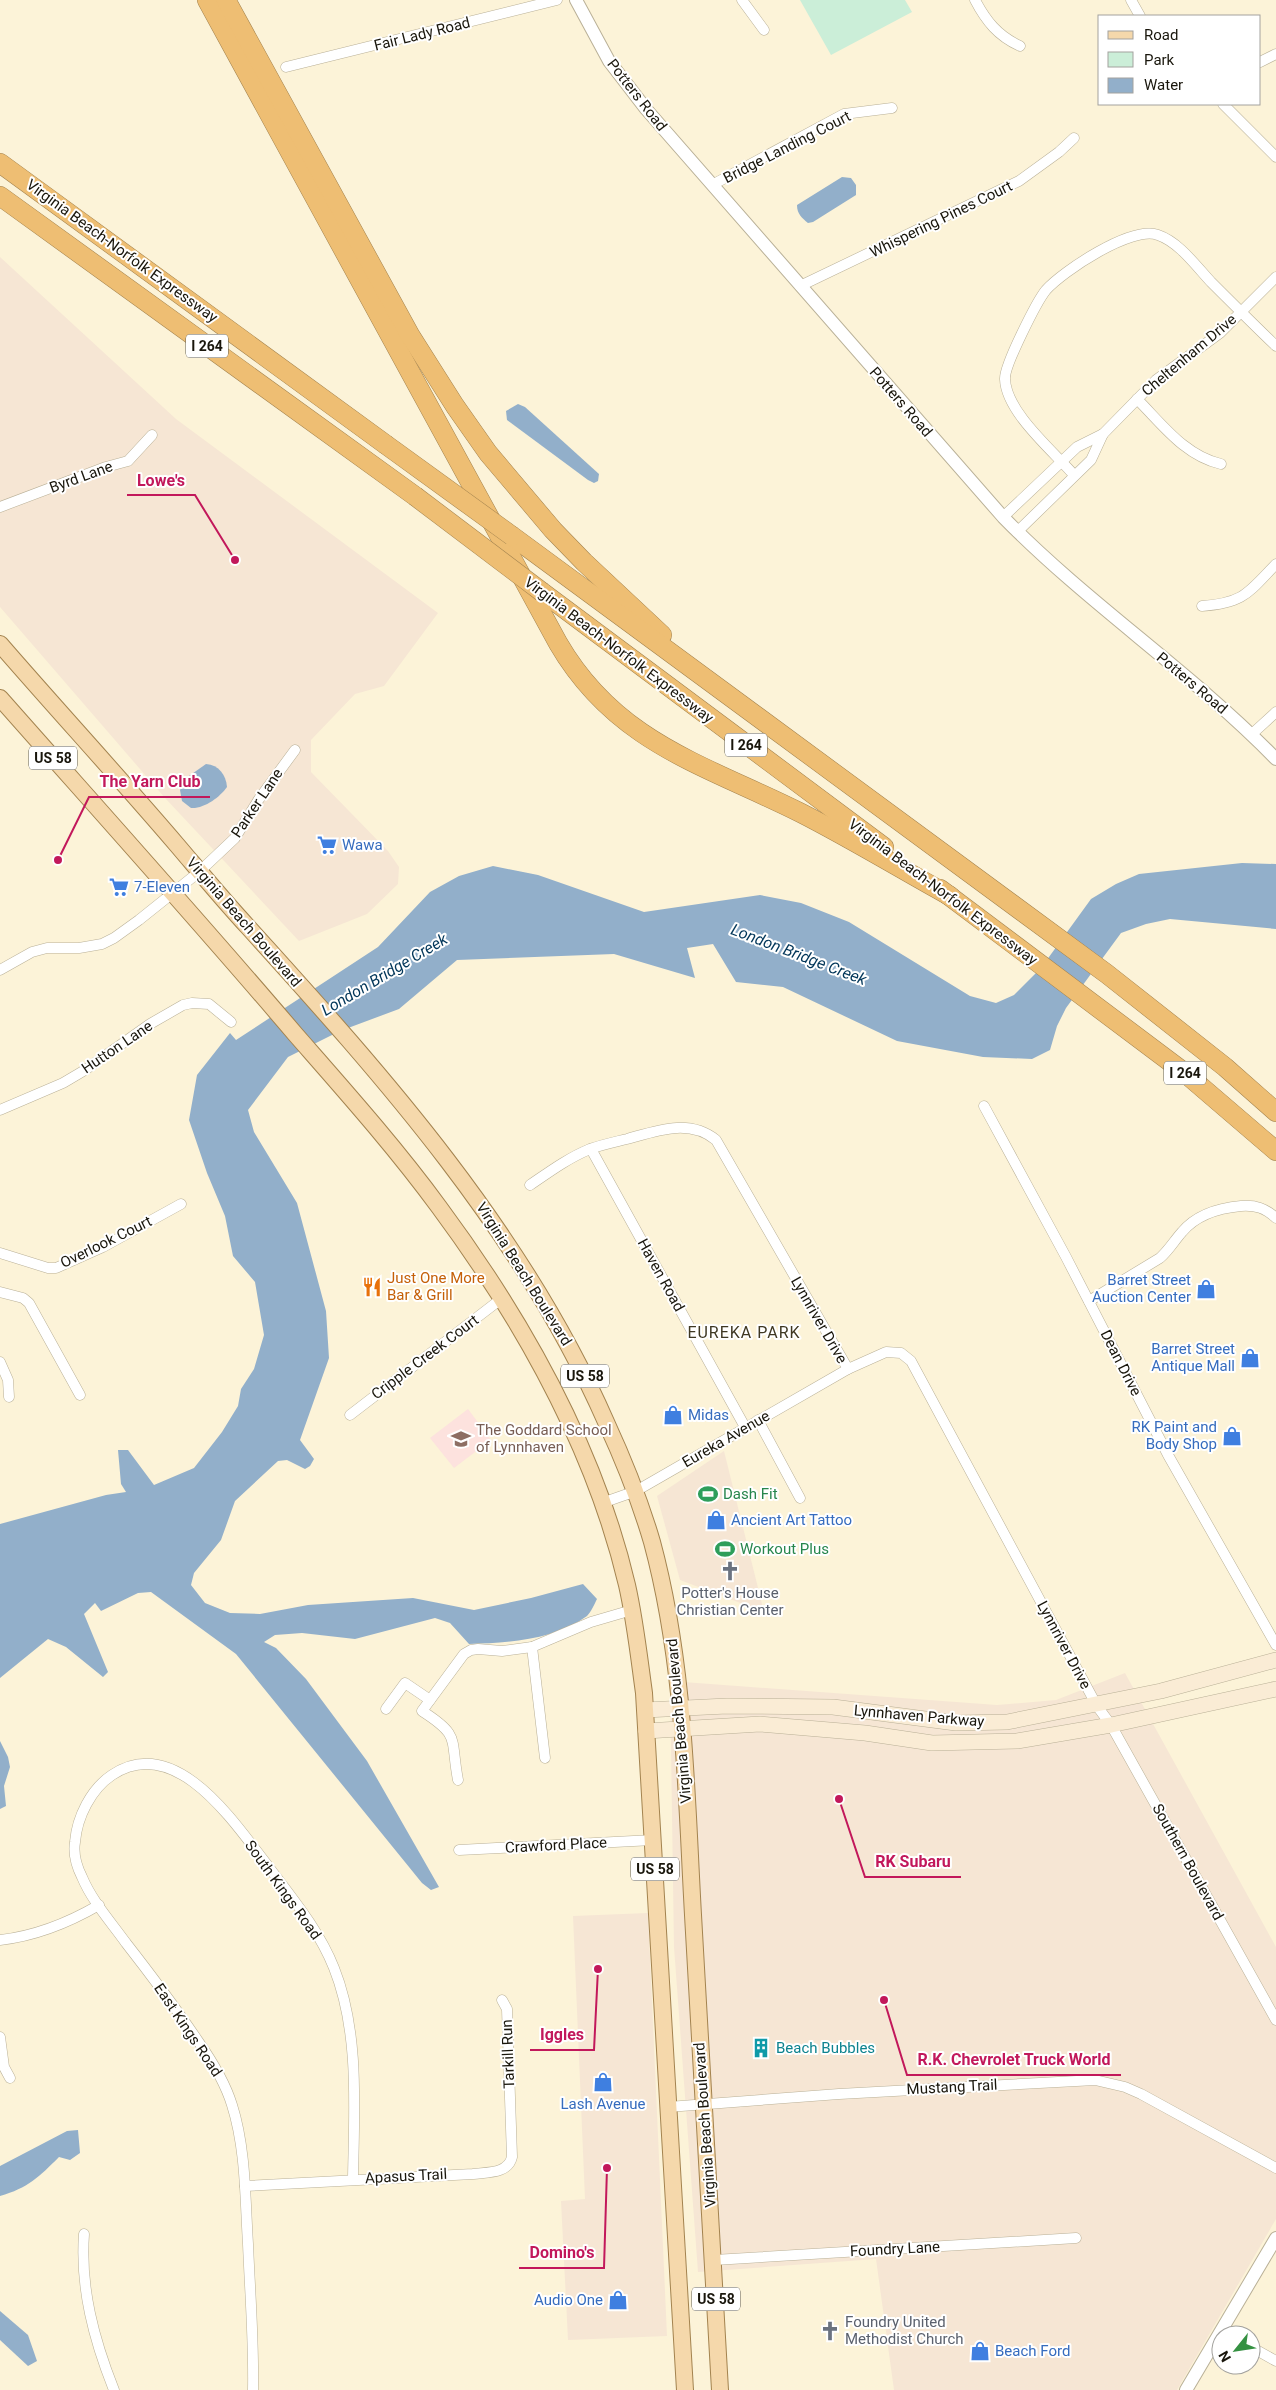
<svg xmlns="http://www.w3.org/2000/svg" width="1276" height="2390" font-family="Roboto,sans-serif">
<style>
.commercial{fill:#f6e6d4}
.education{fill:#fde2de}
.green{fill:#cbeed8}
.water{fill:#92afca}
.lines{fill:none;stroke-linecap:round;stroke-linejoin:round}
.minor-casing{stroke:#b9b097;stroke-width:11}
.tertiary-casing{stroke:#b9b097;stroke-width:14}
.secondary-casing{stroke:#b9b097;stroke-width:16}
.primary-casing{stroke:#a3834f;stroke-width:18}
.motorway-casing{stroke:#a3834f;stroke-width:20}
.minor{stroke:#fff;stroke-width:10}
.tertiary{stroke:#fff;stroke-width:12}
.secondary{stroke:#faecd5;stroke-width:15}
.primary{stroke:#f5d8ab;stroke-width:16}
.motorway{stroke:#eebe73;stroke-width:19}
.motorway-bridge-casing{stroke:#a3834f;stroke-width:20;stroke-linecap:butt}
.motorway-bridge{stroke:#eebe73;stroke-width:19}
.labels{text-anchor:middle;stroke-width:4;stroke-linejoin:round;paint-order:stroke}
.shield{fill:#fff;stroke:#5e5c55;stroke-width:1}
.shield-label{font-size:14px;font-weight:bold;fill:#19160c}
.street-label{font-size:15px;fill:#19160c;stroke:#fff}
.shop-label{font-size:15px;fill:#366cbe;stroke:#fff;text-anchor:start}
.food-label{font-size:15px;fill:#c56008;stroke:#fff;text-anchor:start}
.education-label{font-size:15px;fill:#785e54;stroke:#fff;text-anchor:start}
.leisure-label{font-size:15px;fill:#27864d;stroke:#fff;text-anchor:start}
.worship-label{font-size:15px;fill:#5b616d;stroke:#fff}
.culture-label{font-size:15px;fill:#0d838f;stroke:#fff;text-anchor:start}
.water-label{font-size:16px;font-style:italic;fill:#023659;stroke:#fff}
.neighbourhood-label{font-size:16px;letter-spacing:1px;fill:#3f3822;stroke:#fff}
.leader{fill:none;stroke:#c2185b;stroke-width:2}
.callout-dot{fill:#c2185b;stroke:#fff;stroke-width:2}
.callout-label{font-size:16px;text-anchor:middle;font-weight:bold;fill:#c2185b;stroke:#fff;stroke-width:4;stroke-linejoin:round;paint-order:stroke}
</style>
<rect width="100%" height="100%" fill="#fcf3d8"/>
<g class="commercial">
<path d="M0,257l176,162 262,194 -54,73 -29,8 -44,46v32l77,79 11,16 -1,17 -31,30 -68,27 -134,-143 -165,-191z"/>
<path d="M724,1451l40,161 -84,-32 -23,-84z"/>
<path d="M1125,1673l151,274v272l-99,171h-283l-18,-131 -178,13 -24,-325 -4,-266 327,24 59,-5z"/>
<path d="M648,1913l19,423 -99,4 -7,-139 24,-2 -12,-283z"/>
</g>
<path class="education" d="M468,1409l23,31 -37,28 -24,-30z"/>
<path class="green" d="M800,0h105l7,12 -81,43z"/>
<g class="water">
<path d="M842,177l9,1 5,7v10l-43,27 -5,1c-6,-5 -11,-9 -11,-18z"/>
<path d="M518,404l7,3 74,67 -1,7 -4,2 -6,-3 -81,-60 -1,-9z"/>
<path d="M206,764c13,1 20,11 21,23 -7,10 -23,22 -36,21l-9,-7 -2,-11 9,-14z"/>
<path d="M1242,863l34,1v65l-106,-10 -24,5 -25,9 -55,75 -9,18 -7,24 -18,9 -49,-2 -86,-16 -114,-54 -47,-5 -23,-38 -26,4 8,30 -81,-24 -157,6 -58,49 -59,22 -52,26 -40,53 6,22 43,71 29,108 3,47 -29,82 14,19 -4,7 -5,3 -18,-9 -9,1 -43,40 -14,39 -27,33 -3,12 14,18 25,10 30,1 48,-9 105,-7 61,12 57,-12 52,-14 14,15c-3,6 -6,13 -10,17 -33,24 -79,27 -118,28l-19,-21 -15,-5 -80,21 -53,-6 -27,2 -11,7 12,6 30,31 61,82 72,126 -8,3 -9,-7 -186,-229 -85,-62 -13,1 -37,18 -6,-8 -11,11 24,58 -5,5 -37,-30 -18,-8 -48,39v-154l106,-29 20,-3 -5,-8 -3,-34h10l26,35 40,-17 28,-36 16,-26 3,-17 13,-20 10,-34 -9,-53 -22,-26 -8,-40 -18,-43 -18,-53 8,-45 33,-42 6,7 142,-93 52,-55 29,-16 34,-10 45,9 106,37 116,-17 41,8 48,19 121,74 26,7 18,-8 27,-27 50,-69 25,-15 23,-10z"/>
<path d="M0,1741l8,16 2,10 -6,19 2,20 -6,3z"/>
<path d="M78,2130l2,23 -10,7 -11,-3c-20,20 -31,31 -59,39v-30l67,-35z"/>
<path d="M0,2311l28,24 9,26 -9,5 -28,-26z"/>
</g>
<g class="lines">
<defs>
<g id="minor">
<path d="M742,0l22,30"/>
<path d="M975,0c11,21 23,36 45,46"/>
<path d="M1131,0l9,16"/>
<path d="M1260,62l16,-8"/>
<path d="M286,67l271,-67"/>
<path d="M1223,104l53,53"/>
<path d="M712,185l132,-71 48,-6"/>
<path d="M800,286l219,-105 40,-29 15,-14"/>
<path d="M1137,399c25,25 48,57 84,65"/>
<path d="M1074,475c-21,-24 -68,-63 -69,-96 -1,-13 32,-78 41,-89 17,-19 86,-65 112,-55 21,7 38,31 53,47 22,22 43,43 65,64"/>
<path d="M0,507l106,-40 22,-6 24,-26"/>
<path d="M1003,517l74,-70 26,-13 53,-54 64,-47 56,-56"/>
<path d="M1017,532l74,-72 12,-26"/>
<path d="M1202,606c42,-3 46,-13 74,-42"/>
<path d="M1252,734l24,-22"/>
<path d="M0,970l32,-18 15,-4h32l23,-4 12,-6 25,-18 60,-48 36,-34 24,-39 36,-49"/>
<path d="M984,1106l82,151 102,198 108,190"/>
<path d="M0,1110l63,-27 22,-13 65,-46 33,-19 9,-2 17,1 22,18"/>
<path d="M591,1149l154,278"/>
<path d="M530,1185c19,-13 38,-27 60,-36 11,-4 25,-7 37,-10 29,-8 62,-21 89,1l132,229 38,-17 15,1 10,8 186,345 14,19 165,295"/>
<path d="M0,1253l48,15h8l47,-21 78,-43"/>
<path d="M0,1292l23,6 6,5 51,92"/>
<path d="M1089,1301l71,-43c9,-8 14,-17 22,-26 15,-18 37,-24 59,-26 15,-1 24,2 35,12"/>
<path d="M0,1362l8,18 1,17"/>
<path d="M350,1415l151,-116"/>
<path d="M758,1420l42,78"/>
<path d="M602,1503l34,-12 212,-122"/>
<path d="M532,1647l13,111"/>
<path d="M386,1709l19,-26 25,17"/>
<path d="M458,1780c-8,-42 3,-44 -36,-69l42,-57 7,-4 7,-1 24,2 30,-4 59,-25 41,-12"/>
<path d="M459,1850l194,-10"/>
<path d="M0,1940c36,-4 68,-17 99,-35"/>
<path d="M0,2037l4,30 6,11"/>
<path d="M668,2107l171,-13 256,-14 30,7 16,7 135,74"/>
<path d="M245,2186l228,-12c14,-2 35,0 39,-17l-5,-148 -5,-9"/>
<path d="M84,2234c-4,54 10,106 30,156"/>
<path d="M714,2260l362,-22"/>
<path d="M1222,2330l9,5"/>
<path d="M1251,2347l25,14"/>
<path d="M253,2390c1,-49 -3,-97 -5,-146 -3,-46 -2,-95 -16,-139 -7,-23 -20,-44 -34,-64 -23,-34 -47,-66 -72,-98 -15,-21 -34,-42 -44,-66 -5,-10 -9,-23 -7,-35 2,-25 16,-53 37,-67 64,-43 123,49 156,91 24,32 51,64 66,102 26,65 20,142 19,211"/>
</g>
<g id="tertiary">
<path d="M576,0l33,61 37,48 357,408c85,87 188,155 273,242"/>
<path d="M1186,2390l90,-152"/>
</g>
<g id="secondary">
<path d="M645,1710l82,-4 106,1 123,16 51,-1 154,-31 115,-31"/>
<path d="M646,1731l114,-7 105,9 67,10 85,-2 94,-16 165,-36"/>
</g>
<g id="primary">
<path d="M0,644c58,67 119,133 177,201 23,27 46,55 71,82 137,151 275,306 358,495 18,39 34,79 46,120 33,122 34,248 41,373 9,159 19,317 27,475"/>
<path d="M0,698c99,112 199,223 296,337 49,56 99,112 143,172 83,112 156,242 188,378 8,35 12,72 17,108l41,697"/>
</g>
<g id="motorway">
<path d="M207,0l351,643c58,100 147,122 243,170 51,26 100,56 149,83"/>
<path d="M226,0l184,335 45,71 33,47 65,77 31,32 78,73"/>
<path d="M0,163l385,281"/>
<path d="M0,196l415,300"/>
<path d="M512,536l595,438 118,93 51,45"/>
<path d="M542,592l342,255"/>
<path d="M940,889l245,184 91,78"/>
</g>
</defs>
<use href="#minor" class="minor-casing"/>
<use href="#tertiary" class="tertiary-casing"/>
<use href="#secondary" class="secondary-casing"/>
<use href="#primary" class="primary-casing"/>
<use href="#motorway" class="motorway-casing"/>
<use href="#minor" class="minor"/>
<use href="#tertiary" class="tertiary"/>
<use href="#secondary" class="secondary"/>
<use href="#primary" class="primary"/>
<use href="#motorway" class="motorway"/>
<defs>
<g id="motorway-bridge">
<path d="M385,444l127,92"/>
<path d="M415,496l127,96"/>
</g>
</defs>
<use href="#motorway-bridge" class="motorway-bridge-casing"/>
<use href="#motorway-bridge" class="motorway-bridge"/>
</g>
<defs>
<symbol id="supermarket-bare" viewBox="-9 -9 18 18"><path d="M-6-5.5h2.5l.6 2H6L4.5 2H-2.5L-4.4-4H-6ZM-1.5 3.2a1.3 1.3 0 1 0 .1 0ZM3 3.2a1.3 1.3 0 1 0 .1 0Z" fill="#3f7fe0" stroke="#fff" stroke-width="2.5" paint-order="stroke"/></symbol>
<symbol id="restaurant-bare" viewBox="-9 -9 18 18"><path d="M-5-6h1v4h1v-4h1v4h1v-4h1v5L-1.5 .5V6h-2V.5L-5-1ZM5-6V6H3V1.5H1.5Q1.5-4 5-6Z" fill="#e8710a" stroke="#fff" stroke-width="2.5" paint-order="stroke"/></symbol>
<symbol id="shop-bare" viewBox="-9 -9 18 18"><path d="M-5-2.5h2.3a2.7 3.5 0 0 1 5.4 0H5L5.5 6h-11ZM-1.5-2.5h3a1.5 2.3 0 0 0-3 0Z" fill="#3f7fe0" stroke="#fff" stroke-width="2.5" paint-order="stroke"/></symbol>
<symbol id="school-bare" viewBox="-9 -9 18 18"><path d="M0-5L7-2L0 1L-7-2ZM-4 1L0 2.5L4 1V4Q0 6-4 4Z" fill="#8d6e63" stroke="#fff" stroke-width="2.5" paint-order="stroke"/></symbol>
<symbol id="stadium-bare" viewBox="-9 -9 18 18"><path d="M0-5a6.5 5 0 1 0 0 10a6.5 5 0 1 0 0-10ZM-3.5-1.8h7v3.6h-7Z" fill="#2e9e5b" stroke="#fff" stroke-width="2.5" paint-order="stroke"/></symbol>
<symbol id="church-bare" viewBox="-9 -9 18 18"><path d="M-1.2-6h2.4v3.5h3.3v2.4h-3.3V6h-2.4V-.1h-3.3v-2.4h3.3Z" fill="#6b7280" stroke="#fff" stroke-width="2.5" paint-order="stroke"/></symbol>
<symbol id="building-bare" viewBox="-9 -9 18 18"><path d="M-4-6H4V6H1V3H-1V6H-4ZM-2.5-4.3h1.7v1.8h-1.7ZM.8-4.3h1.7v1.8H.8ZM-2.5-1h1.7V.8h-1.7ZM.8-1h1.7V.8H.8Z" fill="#0f9aa8" stroke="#fff" stroke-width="2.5" paint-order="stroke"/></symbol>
</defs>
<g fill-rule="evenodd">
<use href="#supermarket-bare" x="313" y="831" width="28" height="28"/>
<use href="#supermarket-bare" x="105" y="873" width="28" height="28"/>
<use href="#restaurant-bare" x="358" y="1273" width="28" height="28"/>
<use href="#shop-bare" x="1192" y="1275" width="28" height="28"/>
<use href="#shop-bare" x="1236" y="1344" width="28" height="28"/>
<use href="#shop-bare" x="659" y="1401" width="28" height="28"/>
<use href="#shop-bare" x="1218" y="1422" width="28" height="28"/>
<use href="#school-bare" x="447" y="1425" width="28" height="28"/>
<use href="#stadium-bare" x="694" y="1480" width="28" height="28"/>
<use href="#shop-bare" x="702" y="1506" width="28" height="28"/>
<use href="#stadium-bare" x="711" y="1535" width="28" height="28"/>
<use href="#church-bare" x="716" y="1557" width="28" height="28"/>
<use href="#building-bare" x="747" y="2034" width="28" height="28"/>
<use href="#shop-bare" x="589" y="2068" width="28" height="28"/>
<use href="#shop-bare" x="604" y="2286" width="28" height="28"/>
<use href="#church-bare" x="816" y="2317" width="28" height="28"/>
<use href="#shop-bare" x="966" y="2337" width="28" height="28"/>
</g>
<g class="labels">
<g class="shield">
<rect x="186" y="334.5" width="42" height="23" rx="4"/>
<rect x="725" y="733.5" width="42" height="23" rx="4"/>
<rect x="29" y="746.5" width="48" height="23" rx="4"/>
<rect x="1164" y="1061.5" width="42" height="23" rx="4"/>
<rect x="561" y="1364.5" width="48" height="23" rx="4"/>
<rect x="631" y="1857.5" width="48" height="23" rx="4"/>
<rect x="692" y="2287.5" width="48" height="23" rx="4"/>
</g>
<g class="shield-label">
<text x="207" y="351">I 264</text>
<text x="746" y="750">I 264</text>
<text x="53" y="763">US 58</text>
<text x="1185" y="1078">I 264</text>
<text x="585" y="1381">US 58</text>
<text x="655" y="1874">US 58</text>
<text x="716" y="2304">US 58</text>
</g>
<g class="street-label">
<text transform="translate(422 34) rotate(-14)" y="5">Fair Lady Road</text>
<text transform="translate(637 95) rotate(52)" y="5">Potters Road</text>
<text transform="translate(787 147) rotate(-27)" y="5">Bridge Landing Court</text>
<text transform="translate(941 219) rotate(-26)" y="5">Whispering Pines Court</text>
<text transform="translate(122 251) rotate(36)" y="5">Virginia Beach-Norfolk Expressway</text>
<text transform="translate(1189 355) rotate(-40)" y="5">Cheltenham Drive</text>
<text transform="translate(901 402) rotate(49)" y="5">Potters Road</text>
<text transform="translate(81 477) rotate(-20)" y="5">Byrd Lane</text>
<text transform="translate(619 650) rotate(37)" y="5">Virginia Beach-Norfolk Expressway</text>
<text transform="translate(1192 683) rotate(40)" y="5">Potters Road</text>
<text transform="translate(257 803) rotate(-56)" y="5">Parker Lane</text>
<text transform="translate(943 892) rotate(37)" y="5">Virginia Beach-Norfolk Expressway</text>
<text transform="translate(244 922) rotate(49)" y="5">Virginia Beach Boulevard</text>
<text transform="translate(117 1047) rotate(-34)" y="5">Hutton Lane</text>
<text transform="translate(106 1242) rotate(-26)" y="5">Overlook Court</text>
<text transform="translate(524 1274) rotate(58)" y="5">Virginia Beach Boulevard</text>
<text transform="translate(661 1275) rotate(61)" y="5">Haven Road</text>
<text transform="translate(819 1320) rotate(60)" y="5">Lynnriver Drive</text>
<text transform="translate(425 1357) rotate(-37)" y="5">Cripple Creek Court</text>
<text transform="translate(1121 1363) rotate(63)" y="5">Dean Drive</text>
<text transform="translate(726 1439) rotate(-30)" y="5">Eureka Avenue</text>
<text transform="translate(1064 1645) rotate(62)" y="5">Lynnriver Drive</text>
<text transform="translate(919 1716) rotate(5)" y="5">Lynnhaven Parkway</text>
<text transform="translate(679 1721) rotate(-95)" y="5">Virginia Beach Boulevard</text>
<text transform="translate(556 1845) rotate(-3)" y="5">Crawford Place</text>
<text transform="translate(1188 1862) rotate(61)" y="5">Southern Boulevard</text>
<text transform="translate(283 1890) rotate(54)" y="5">South Kings Road</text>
<text transform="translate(188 2030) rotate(56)" y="5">East Kings Road</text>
<text transform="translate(508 2054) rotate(-92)" y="5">Tarkill Run</text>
<text transform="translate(952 2087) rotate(-3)" y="5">Mustang Trail</text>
<text transform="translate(705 2125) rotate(-94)" y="5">Virginia Beach Boulevard</text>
<text transform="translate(406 2176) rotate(-3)" y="5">Apasus Trail</text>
<text transform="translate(895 2249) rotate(-3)" y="5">Foundry Lane</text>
</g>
<g class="shop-label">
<text x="342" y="850">Wawa</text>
<text x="134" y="892">7-Eleven</text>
<text x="1191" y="1285" text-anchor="end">Barret Street<tspan x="1191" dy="17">Auction Center</tspan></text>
<text x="1235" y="1354" text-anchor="end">Barret Street<tspan x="1235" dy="17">Antique Mall</tspan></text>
<text x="688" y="1420">Midas</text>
<text x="1217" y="1432" text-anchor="end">RK Paint and<tspan x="1217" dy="17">Body Shop</tspan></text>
<text x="731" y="1525">Ancient Art Tattoo</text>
<text x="603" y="2109" text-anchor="middle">Lash Avenue</text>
<text x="603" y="2305" text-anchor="end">Audio One</text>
<text x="995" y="2356">Beach Ford</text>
</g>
<g class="food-label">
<text x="387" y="1283">Just One More<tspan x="387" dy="17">Bar &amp; Grill</tspan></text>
</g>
<g class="education-label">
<text x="476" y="1435">The Goddard School<tspan x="476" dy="17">of Lynnhaven</tspan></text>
</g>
<g class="leisure-label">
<text x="723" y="1499">Dash Fit</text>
<text x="740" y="1554">Workout Plus</text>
</g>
<g class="worship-label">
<text x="730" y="1598">Potter's House<tspan x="730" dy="17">Christian Center</tspan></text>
<text x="845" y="2327" text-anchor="start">Foundry United<tspan x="845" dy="17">Methodist Church</tspan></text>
</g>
<g class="culture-label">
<text x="776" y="2053">Beach Bubbles</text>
</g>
<g class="water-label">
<text transform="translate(799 954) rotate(21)" y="6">London Bridge Creek</text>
<text transform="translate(384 974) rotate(-31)" y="6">London Bridge Creek</text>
</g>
<g class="neighbourhood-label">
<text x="744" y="1338">EUREKA PARK</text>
</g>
</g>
<path class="leader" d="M235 560L195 495H127M58 860L89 797H210M839 1799L865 1877H961M598 1969L594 2050H530M884 2000L907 2075H1121M607 2168L604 2268H519"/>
<g class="callout-dot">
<circle cx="235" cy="560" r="5"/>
<circle cx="58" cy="860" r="5"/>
<circle cx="839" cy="1799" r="5"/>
<circle cx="598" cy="1969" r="5"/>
<circle cx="884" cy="2000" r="5"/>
<circle cx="607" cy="2168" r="5"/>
</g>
<g class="callout-label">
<text x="161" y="486">Lowe's</text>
<text x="150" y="787">The Yarn Club</text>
<text x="913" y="1867">RK Subaru</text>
<text x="562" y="2040">Iggles</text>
<text x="1014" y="2065">R.K. Chevrolet Truck World</text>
<text x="562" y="2258">Domino's</text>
</g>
<rect x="1098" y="15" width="162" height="90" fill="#ffffff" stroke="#a3a29e"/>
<rect x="1108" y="31" width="25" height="8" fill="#f5d8ab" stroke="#a3a29e"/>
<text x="1144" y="40" font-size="15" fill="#19160c">Road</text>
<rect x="1108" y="52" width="25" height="15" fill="#cbeed8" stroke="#a3a29e"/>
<text x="1144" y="65" font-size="15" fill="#19160c">Park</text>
<rect x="1108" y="78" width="25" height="15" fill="#92afca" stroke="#a3a29e"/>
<text x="1144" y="90" font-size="15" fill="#19160c">Water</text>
<g transform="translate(1236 2350) rotate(240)"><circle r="24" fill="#ffffff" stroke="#a3a29e"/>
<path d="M0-4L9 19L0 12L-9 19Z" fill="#359142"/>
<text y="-8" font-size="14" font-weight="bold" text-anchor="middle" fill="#19160c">N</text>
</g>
</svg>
